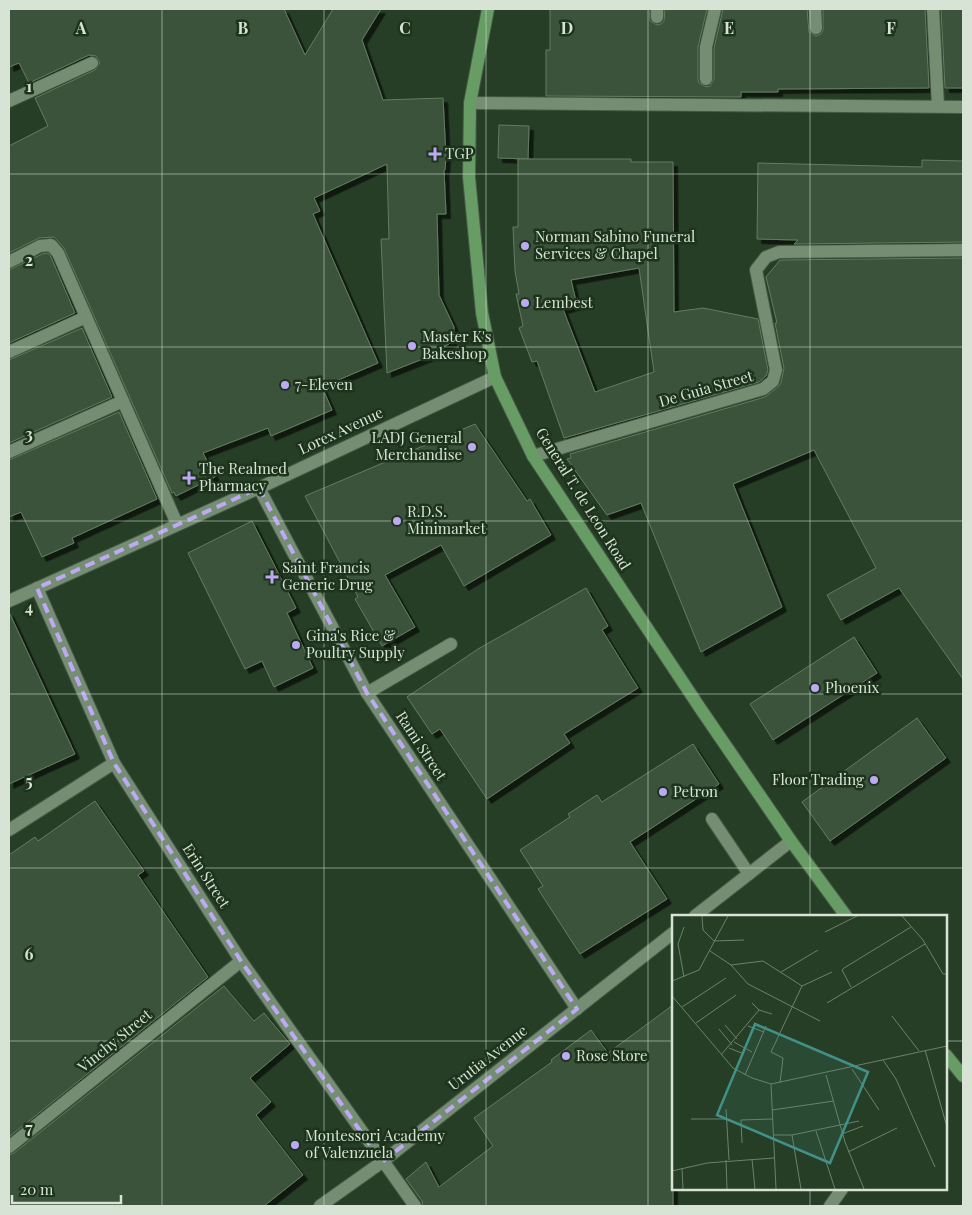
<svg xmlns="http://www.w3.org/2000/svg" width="972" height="1215" font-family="'Playfair Display',serif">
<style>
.building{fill:#3b533a;stroke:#637c61;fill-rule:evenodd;filter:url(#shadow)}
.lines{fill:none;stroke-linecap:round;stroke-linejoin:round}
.minor-casing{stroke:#465946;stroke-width:14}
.major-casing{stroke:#465946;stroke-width:14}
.minor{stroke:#758e73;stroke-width:12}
.major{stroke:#689c65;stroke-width:12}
.marked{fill:none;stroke:#bea9f5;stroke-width:4;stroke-dasharray:10 6;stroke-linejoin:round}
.grid{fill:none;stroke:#d6e3d5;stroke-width:1;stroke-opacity:0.55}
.poi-dot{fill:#bea9f5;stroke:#1d331c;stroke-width:2}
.labels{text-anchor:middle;stroke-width:5;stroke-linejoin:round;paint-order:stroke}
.poi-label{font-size:15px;fill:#d6e3d5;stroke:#1d331c;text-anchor:start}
.street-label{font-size:15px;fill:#d6e3d5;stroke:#1d331c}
.inset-road{fill:none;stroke:#6d806c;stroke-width:1}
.view{fill:#419188;fill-opacity:0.15;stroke:#419188;stroke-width:2.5}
.inset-edge{fill:none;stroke:#d6e3d5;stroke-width:2.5}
.grid-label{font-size:16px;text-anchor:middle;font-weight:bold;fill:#d6e3d5;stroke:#1d331c;stroke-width:5;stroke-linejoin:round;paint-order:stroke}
</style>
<defs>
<filter id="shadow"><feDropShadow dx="4.5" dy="4.5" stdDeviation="0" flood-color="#0009"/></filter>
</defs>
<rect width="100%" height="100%" fill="#273e26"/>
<g class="building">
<path d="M9,9h275l21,46 28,-46h48l-19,31 21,60 60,-2 3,59 -1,13h-1l2,44h-9l2,81 15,32v7l-2,8 -10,6 1,3 -56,22 -6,-134h8l-2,-75 -73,34 6,13 -7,3 65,149 -56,24 10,23 -61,26 -3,-8 -65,25 12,24 -39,19 -2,-4 -2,1 -108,-245 -10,-11 -15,1 -30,15v-107l39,-20 -13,-28 60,-28 5,-7 -4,-7 -7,-1 -60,28 -10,-20 -10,4z"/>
<path d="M550,9h99l1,12 7,4 4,-1 3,-3 1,-12h42l-9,38v32l1,4 7,4 4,-1 4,-7v-31l9,-39h84l2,23 7,4 5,-2 2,-3v-22h102l4,79 -151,1v3h-37v5l-195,-1v-46h4z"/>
<path d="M941,9h22v79h-18z"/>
<path d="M499,125l30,1 -1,33 -30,-1z"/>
<path d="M518,159h113v3h42l1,150 29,-4 55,11 10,51 -2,6 -7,6 -195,56 -27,-77 -5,1 -13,-34 4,-2 -7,-32h3l-4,-23 -2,-44h5zM639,268l15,104 -59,20 -32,-83 14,-4 -6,-25z"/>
<path d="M922,160l41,1v81l-169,2 4,-4 -41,-1 1,-76 164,4z"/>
<path d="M48,253l3,4 24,56 -66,30v-73l33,-16z"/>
<path d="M963,258v421l-64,-91 -58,32 -14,-25 49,-27 -62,-118 -81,34 49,123 -81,45 -60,-149 -34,12 -40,-56 4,-1 -1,-4 195,-57 13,-10 3,-4 3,-15 -9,-45h2l-11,-46 14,-17z"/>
<path d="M82,328l30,69 -103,46v-83z"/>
<path d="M119,412l38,87 -85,39 2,5 -32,14 -21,-45 -12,5v-57z"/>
<path d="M475,424l52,77 3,-2 21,36 -87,51 -23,-41 -56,30 30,52 -33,19 -27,-47 3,-2 -53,-101z"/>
<path d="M252,521l44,87 -9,5 26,55 -39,19 -12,-26 -17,8 -57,-116z"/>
<path d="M586,588l22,38 -6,4 36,58 -74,46 6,9 -83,56 -47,-70 -8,5 -25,-37 71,-48z"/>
<path d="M9,612l66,142 -66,30z"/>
<path d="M854,637l23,36 -104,67 -23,-36z"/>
<path d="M917,718l29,40 -116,83 -28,-39z"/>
<path d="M693,744l26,40 -89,58 37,57 -87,55 -42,-65 5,-3 -23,-36 50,-33 -2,-3 29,-19 5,7z"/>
<path d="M95,801l49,70 -6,4 70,102 -199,160v-282l26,-18 3,4z"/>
<path d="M224,986l30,35 10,-8 26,31 -40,34 21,24 -15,13 47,60 -39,31h-255v-51l5,-2z"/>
<path d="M673,1005v201h-250l-1,-5 -16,-22 20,-17 13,25 54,-41 -19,-28 78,-56 -1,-2 40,-30 17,23z"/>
</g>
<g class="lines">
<defs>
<g id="minor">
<path d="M815,9l1,19"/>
<path d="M933,9l5,97"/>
<path d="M657,17v-8"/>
<path d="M706,79v-32l9,-38"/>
<path d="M9,101l83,-38"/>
<path d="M470,103l493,4"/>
<path d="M9,262l31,-16 11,-1 7,8 119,271"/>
<path d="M9,352l77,-35"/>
<path d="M9,452l114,-51"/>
<path d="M533,456l230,-67 10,-8 3,-11 -20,-100 10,-13 13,-5 184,-2"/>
<path d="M259,488l108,205 210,316"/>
<path d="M37,588l77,175 127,198 174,245"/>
<path d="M9,601l250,-113 236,-111"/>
<path d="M367,693l84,-49"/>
<path d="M712,819l37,55"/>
<path d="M9,830l105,-67"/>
<path d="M695,916l96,-75"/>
<path d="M9,1147l232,-186"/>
<path d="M320,1206l62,-44 291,-229"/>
<path d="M830,1206l12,-17"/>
</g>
<g id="major">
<path d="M488,9l-18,94 -1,74 13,136 13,64 38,79 167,252 91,133 55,75"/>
<path d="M946,1055l17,21"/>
</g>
</defs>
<use href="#minor" class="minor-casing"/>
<use href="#major" class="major-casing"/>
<use href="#minor" class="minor"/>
<use href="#major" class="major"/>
</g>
<path class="marked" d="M259,488l108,205 210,316 -195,153 -141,-201 -127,-198 -77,-175z"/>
<path class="grid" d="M162,9v1197M324,9v1197M486,9v1197M648,9v1197M810,9v907M9,174h954M9,347h954M9,521h954M9,694h954M9,868h954M9,1041h664M946,1041h17M810,1189v17"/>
<g class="poi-dot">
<path d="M432.5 146.5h5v5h5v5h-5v5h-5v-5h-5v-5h5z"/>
<circle cx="525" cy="246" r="5"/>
<circle cx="525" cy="303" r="5"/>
<circle cx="412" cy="346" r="5"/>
<circle cx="285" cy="385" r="5"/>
<circle cx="472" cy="447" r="5"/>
<path d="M186.5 470.5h5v5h5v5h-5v5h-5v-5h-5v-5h5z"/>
<circle cx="397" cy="521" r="5"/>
<path d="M269.5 569.5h5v5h5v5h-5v5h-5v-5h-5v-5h5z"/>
<circle cx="296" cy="645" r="5"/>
<circle cx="815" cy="688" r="5"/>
<circle cx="874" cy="780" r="5"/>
<circle cx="663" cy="792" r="5"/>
<circle cx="566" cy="1056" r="5"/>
<circle cx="295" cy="1145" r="5"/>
</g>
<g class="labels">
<g class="poi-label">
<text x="445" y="159">TGP</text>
<text x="535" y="242">Norman Sabino Funeral<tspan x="535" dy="17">Services &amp; Chapel</tspan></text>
<text x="535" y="308">Lembest</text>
<text x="422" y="342">Master K's<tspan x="422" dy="17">Bakeshop</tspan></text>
<text x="295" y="390">7-Eleven</text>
<text x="462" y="443" text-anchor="end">LADJ General<tspan x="462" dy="17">Merchandise</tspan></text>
<text x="199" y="474">The Realmed<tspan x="199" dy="17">Pharmacy</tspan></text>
<text x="407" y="517">R.D.S.<tspan x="407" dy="17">Minimarket</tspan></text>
<text x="282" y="573">Saint Francis<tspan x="282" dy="17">Generic Drug</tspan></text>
<text x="306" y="641">Gina's Rice &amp;<tspan x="306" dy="17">Poultry Supply</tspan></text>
<text x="825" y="693">Phoenix</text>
<text x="864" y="785" text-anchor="end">Floor Trading</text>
<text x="673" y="797">Petron</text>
<text x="576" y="1061">Rose Store</text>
<text x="305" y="1141">Montessori Academy<tspan x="305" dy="17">of Valenzuela</tspan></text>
</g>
<g class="street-label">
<text transform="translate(706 389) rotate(-16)" y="5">De Guia Street</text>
<text transform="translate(341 431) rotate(-25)" y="5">Lorex Avenue</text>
<text transform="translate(583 499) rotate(58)" y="5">General T. de Leon Road</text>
<text transform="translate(421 746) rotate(57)" y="5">Rami Street</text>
<text transform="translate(206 876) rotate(57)" y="5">Erin Street</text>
<text transform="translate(115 1041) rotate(-39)" y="5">Vinchy Street</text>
<text transform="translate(488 1058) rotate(-38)" y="5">Urutia Avenue</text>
</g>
</g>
<g transform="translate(672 915)">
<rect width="275" height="275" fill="#273e26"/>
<path class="inset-road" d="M30,1l1,14 11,11 30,-1M230,1l21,24 20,34h4M153,17l32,-16M38,36l21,14 17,19 72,37M59,50l32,-4 39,25M109,57l37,-22M12,62l-6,-33 6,-17M0,66l27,-11 29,-54M130,71l30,-14M179,72l-9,-17 2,-2 67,-41M0,81l61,72 19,10 19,6 176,-38M80,88l7,7 13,4M155,88l98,-59M10,92l44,-29M220,101l27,35M24,108l40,-28M53,110l12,14M76,111l16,6M47,114l13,16M62,127l18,10M57,133l15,6M253,135l22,77M49,140l38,-45M211,145l13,19 39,88M180,154l27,41M73,160l21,-49M154,160l19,67 19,47M108,168l3,-25 -12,-6 31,-66M99,169l5,105M54,194l3,51M100,195l62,-9M19,204h35M144,216l19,58M170,219l21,-8M101,220h19l67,-14M120,220l9,54M70,228l-1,-23 31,-1M176,237l49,-24M80,244l3,30M54,245l1,29M10,253l1,21M0,256l35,-8 67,-5"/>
<path class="view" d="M83,109l113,48 -38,91 -113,-48z"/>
<rect width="275" height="275" class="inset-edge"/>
</g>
<g class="grid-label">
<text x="81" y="34">A</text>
<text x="243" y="34">B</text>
<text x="405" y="34">C</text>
<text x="567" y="34">D</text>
<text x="729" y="34">E</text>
<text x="891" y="34">F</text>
<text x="29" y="92">1</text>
<text x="29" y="266">2</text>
<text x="29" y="440">3</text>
<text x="29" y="613">4</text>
<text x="29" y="787">5</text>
<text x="29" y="960">6</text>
<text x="29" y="1134">7</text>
</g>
<rect width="972" height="1215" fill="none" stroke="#d6e3d5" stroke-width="20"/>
<path d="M12 1195v8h109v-8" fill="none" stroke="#d6e3d5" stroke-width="2.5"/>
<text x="20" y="1195" font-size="15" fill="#d6e3d5" stroke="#1d331c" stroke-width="4" paint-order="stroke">20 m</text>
</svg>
